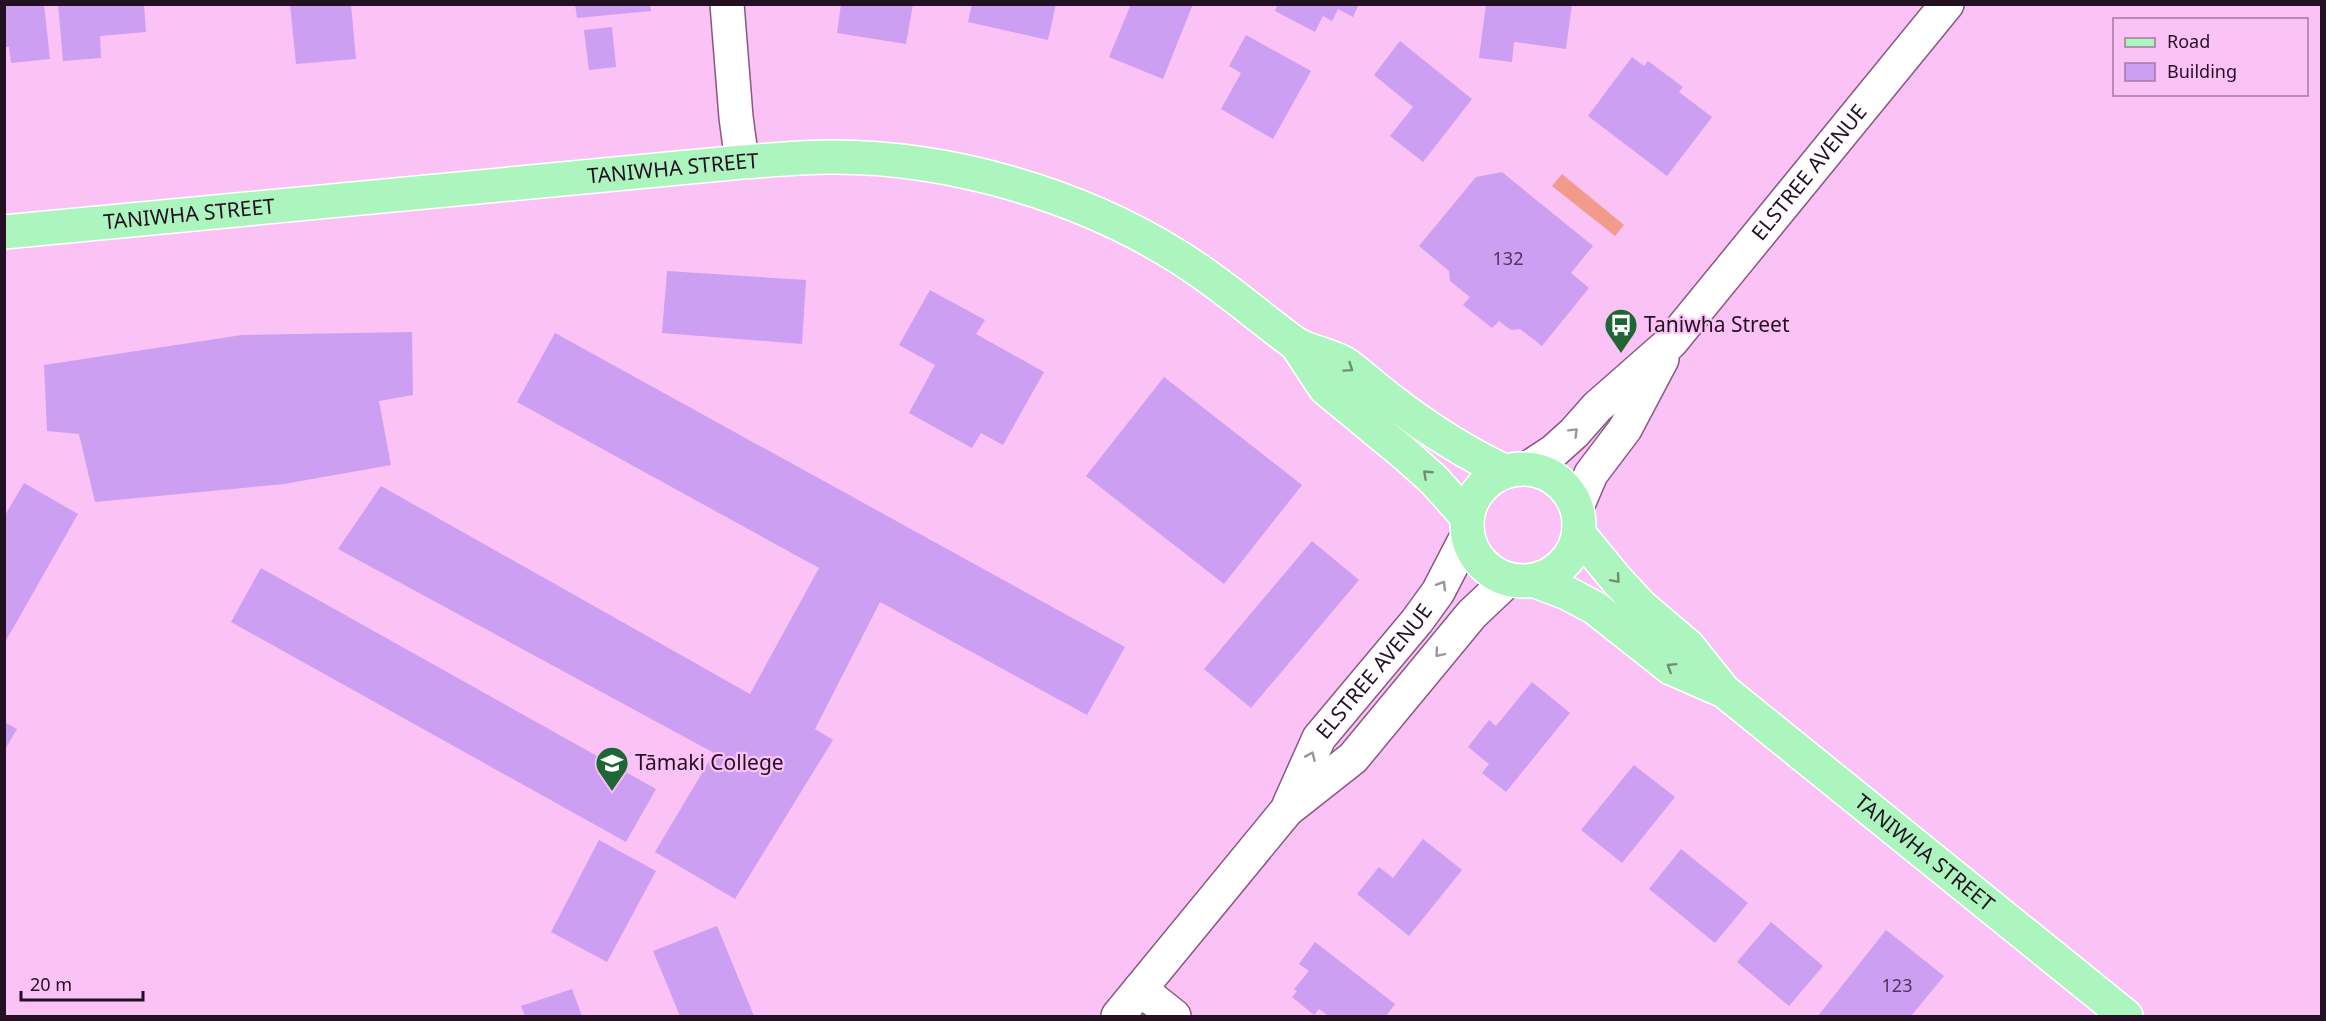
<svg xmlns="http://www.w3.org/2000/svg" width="2326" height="1021" font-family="'Noto Sans',sans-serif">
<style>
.green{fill:#f29a8c}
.building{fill:#cd9ff2}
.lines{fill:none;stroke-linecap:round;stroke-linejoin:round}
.minor-casing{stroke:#895885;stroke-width:36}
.major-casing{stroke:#fff;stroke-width:36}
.minor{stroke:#fff;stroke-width:33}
.major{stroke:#acf5be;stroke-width:33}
.oneway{stroke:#6f8e78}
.oneway2{stroke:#9c939c}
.labels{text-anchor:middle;stroke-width:4.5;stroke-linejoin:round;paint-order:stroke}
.number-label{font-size:18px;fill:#4e3457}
.street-label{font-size:21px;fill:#241023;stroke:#fac2f5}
.poi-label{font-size:21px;fill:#241023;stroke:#fac2f5;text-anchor:start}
</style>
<rect width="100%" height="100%" fill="#fac2f5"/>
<path class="green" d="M1562,174l62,51 -9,11 -63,-50z"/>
<g class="building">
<path d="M4,4h40l6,55 -39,4 -2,-16h-5z"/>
<path d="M58,4h86l2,28 -46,4 1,22 -38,3z"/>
<path d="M290,4h61l5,55 -60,5z"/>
<path d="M575,4h75l1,7 -74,7z"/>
<path d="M841,4h72l-7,40 -69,-11z"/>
<path d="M972,4h84l-8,36 -80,-18z"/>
<path d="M1131,4h62l-30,75 -54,-22z"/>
<path d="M1278,4h81l-6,13 -15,-8 -6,12 -9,-5 -8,16 -40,-21z"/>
<path d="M1486,4h86l-6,45 -52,-7 -2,20 -33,-4z"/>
<path d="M612,27l4,40 -27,3 -5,-40z"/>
<path d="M1246,35l65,36 -38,68 -52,-30 20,-36 -12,-7z"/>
<path d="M1400,41l72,58 -49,63 -33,-26 23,-29 -39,-32z"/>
<path d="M1632,57l12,9 4,-5 35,26 -4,5 33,25 -45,59 -79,-60z"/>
<path d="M1502,172l91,74 -22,27 18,15 -47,58 -22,-17 -9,1 -12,-9 -7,7 -29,-23 7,-8 -20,-16 -1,-10 -30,-25 57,-69z"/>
<path d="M667,271l139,9 -4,64 -140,-11z"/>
<path d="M930,290l55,30 -9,14 68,38 -41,73 -22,-12 -9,15 -63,-35 26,-48 -36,-20z"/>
<path d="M412,332l1,63 -34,6 12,64 -107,19 -189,18 -16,-68 -32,-3 -3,-66 198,-30z"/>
<path d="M555,333l570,314 -38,68 -207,-113 -65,127 18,11 -98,159 -80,-47 59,-99 -376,-204 43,-63 369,208 69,-126 -302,-166z"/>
<path d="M1164,377l138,108 -78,99 -138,-108z"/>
<path d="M24,483l54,31 -74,130v-127z"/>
<path d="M1312,541l47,39 -108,128 -47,-39z"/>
<path d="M261,568l395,221 -30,53 -395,-220z"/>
<path d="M1532,682l38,31 -64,79 -24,-19 7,-9 -21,-17 21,-27 7,6z"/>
<path d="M4,722l13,7 -13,22z"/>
<path d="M1634,765l41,32 -53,66 -41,-33z"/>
<path d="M1423,839l39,31 -53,66 -52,-42 22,-27 14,11z"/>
<path d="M599,840l57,31 -49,91 -56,-30z"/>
<path d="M1681,849l67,54 -33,40 -66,-54z"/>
<path d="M1771,922l52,44 -34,40 -52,-44z"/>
<path d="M717,926l37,90h-74l-27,-65z"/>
<path d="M1886,930l58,46 -33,40h-93z"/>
<path d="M1315,942l80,62 -9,12h-57l-10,-7 -5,6 -22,-18 5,-6 -3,-2 15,-18 -10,-7z"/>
<path d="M572,989l10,27h-57l-4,-10z"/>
</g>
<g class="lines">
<defs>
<g id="minor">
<path d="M727,4l9,113 6,45"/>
<path id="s1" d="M1528,468l26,-17 20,-18 23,-26 74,-65 276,-338"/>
<path d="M1577,507l14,-33 34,-45 37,-70"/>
<path id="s2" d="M1289,805l30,-67 98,-117 21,-29 29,-56"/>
<path d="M1140,989l34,27"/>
<path d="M1118,1016l169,-206 66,-52 119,-144 36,-34"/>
</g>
<g id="major">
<path id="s3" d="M4,232l738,-70c30,-2 61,-5 91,-5 116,0 245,37 344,99 41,25 77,57 116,86 16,11 38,12 54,23 16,12 30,25 46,37 35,27 71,50 111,69"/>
<path d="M1296,344l29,44 80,66 29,26 33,37"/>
<circle cx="1523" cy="525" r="56"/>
<path id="s4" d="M1579,534l37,45 25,27 47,40 36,45 402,325"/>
<path d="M1535,581l32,12 28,15 76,60 48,21"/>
</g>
</defs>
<use href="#minor" class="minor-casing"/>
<use href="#major" class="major-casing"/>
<use href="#minor" class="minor"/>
<use href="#major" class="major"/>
</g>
<defs><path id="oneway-chevron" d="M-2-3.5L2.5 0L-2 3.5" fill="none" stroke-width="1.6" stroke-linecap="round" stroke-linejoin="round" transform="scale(1.5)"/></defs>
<g class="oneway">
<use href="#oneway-chevron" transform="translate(1349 368) rotate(35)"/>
<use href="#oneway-chevron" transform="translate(1427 474) rotate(-137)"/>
<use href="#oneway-chevron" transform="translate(1616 579) rotate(49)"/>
<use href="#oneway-chevron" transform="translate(1671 667) rotate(-148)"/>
</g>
<g class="oneway2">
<use href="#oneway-chevron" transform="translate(1574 432) rotate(-45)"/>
<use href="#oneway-chevron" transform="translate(1442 585) rotate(-59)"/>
<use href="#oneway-chevron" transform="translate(1439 653) rotate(130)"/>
<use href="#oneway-chevron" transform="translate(1311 756) rotate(-66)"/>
</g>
<defs>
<symbol id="bus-pin" viewBox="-11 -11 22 30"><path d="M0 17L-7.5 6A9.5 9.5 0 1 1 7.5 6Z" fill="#1e6633" stroke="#fac2f5"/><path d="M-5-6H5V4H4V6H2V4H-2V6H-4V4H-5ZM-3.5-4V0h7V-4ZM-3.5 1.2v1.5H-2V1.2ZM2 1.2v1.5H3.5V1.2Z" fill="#fff"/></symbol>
<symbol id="school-pin" viewBox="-11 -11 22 30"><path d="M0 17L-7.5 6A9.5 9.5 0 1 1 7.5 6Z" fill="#1e6633" stroke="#fac2f5"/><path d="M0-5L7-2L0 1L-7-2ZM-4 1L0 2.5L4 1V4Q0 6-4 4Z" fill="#fff"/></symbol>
</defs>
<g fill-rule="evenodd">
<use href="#bus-pin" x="1602" y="306" width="38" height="52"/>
<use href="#school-pin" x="593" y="744" width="38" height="52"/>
</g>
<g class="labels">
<g class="number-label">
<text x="1508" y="265">132</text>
<text x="1897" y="992">123</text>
</g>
<g class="street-label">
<text dy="7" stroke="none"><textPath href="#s3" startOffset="672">TANIWHA STREET</textPath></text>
<text dy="7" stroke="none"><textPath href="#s1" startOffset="410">ELSTREE AVENUE</textPath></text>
<text dy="7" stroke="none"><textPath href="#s3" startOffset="186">TANIWHA STREET</textPath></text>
<text dy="7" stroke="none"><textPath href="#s2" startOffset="160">ELSTREE AVENUE</textPath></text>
<text dy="7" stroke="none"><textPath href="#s4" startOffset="472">TANIWHA STREET</textPath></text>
</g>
<g class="poi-label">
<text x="1644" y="332">Taniwha Street</text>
<text x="635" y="770">Tāmaki College</text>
</g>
</g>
<rect width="2326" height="1021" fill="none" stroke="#241023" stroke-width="12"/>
<rect x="2113" y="18" width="195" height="78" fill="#fac2f5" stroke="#a47ba1" stroke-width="1.5"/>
<rect x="2125" y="38" width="30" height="9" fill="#acf5be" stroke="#a47ba1" stroke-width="1.5"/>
<text x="2167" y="48" font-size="18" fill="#241023">Road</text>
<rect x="2125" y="63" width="30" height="18" fill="#cd9ff2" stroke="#a47ba1" stroke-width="1.5"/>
<text x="2167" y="78" font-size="18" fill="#241023">Building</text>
<path d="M21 991v9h122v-9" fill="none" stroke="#241023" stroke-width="3"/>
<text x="30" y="991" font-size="18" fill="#241023" stroke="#fac2f5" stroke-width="4.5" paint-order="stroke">20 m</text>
</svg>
